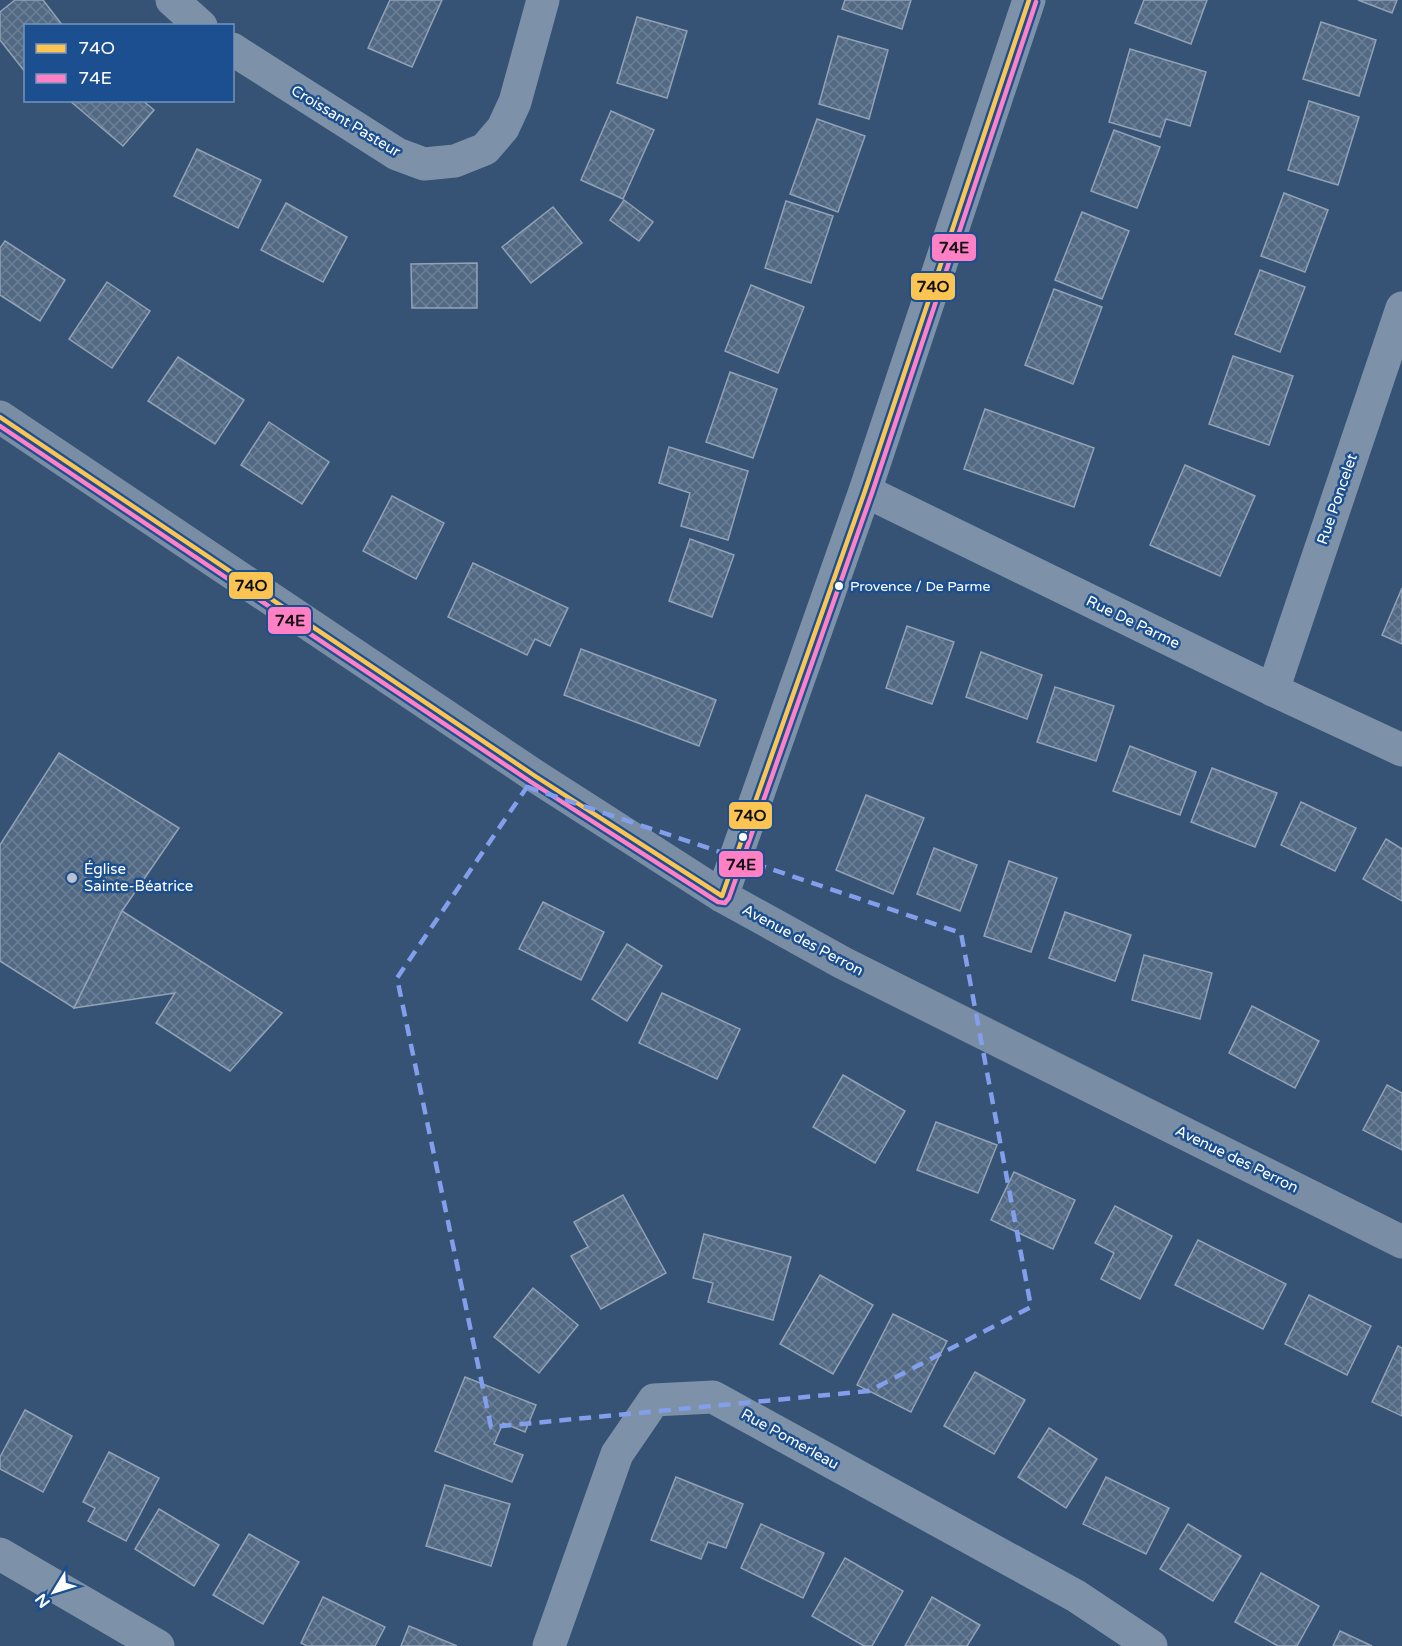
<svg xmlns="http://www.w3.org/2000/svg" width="1402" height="1646" font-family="'Varela Round',sans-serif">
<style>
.building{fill:url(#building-cross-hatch);stroke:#92a2b6;stroke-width:1.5}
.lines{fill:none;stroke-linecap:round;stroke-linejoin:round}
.street{stroke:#7d92a8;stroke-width:33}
.secondary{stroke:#798da4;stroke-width:33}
.bus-1-casing{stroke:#1b4f8f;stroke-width:9}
.bus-2-casing{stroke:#1b4f8f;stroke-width:9}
.bus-1{stroke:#fcc553;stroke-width:4.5}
.bus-2{stroke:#ff80c5;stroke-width:4.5}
.marked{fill:none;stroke:#839eea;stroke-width:4.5;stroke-dasharray:12 8;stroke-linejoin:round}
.bus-dot{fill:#fff;stroke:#1b4f8f;stroke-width:2}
.poi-dot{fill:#b9c2ce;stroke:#1b4f8f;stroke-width:2}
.labels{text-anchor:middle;stroke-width:5;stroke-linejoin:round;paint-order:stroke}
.bus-label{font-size:14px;fill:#fff;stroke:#1b4f8f;text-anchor:start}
.street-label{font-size:15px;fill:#fff;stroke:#1b4f8f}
.poi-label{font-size:15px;fill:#fff;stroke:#1b4f8f;text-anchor:start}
.line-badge{stroke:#1b4f8f;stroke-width:2}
.pale-badge-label{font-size:16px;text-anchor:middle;font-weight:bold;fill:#111}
</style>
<defs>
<pattern id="building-cross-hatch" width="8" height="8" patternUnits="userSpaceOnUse" patternTransform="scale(1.5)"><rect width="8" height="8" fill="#526984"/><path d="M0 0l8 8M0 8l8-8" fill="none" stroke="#6c8096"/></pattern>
</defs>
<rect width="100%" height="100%" fill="#365274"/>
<g class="building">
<path d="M15,0h28l20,26h-37v47l-26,-33v-28z"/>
<path d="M390,0h52l-30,67 -44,-19z"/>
<path d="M845,0h66l-9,29 -60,-20z"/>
<path d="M1144,0h63l-16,44 -56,-21z"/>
<path d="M1358,0h39l-5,13z"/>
<path d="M637,17l50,14 -20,67 -50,-15z"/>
<path d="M1321,22l55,18 -17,56 -56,-17z"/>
<path d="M838,36l50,14 -19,69 -50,-15z"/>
<path d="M1130,49l76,23 -16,54 -24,-7 -6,18 -51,-15z"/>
<path d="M69,100h73l12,10 -31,36z"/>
<path d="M1309,101l50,16 -21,68 -50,-15z"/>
<path d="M611,111l43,19 -31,69 -42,-19z"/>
<path d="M817,119l48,17 -27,76 -48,-18z"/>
<path d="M1114,130l46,17 -23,61 -46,-17z"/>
<path d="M197,149l64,31 -23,48 -64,-32z"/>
<path d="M1284,193l44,17 -23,62 -44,-16z"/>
<path d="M624,200l29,22 -14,19 -29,-21z"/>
<path d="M786,201l47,15 -22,67 -46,-15z"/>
<path d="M286,203l61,34 -24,45 -62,-32z"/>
<path d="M553,207l29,36 -51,40 -29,-36z"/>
<path d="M1082,212l47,19 -27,68 -47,-19z"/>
<path d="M5,241l60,39 -25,41 -40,-26v-47z"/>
<path d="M477,263v45h-65l-1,-44z"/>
<path d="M1260,270l45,17 -25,65 -45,-18z"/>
<path d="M107,282l43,29 -38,57 -43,-29z"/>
<path d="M751,285l53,22 -26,66 -53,-22z"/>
<path d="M1054,289l48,18 -29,77 -48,-19z"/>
<path d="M1233,356l60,20 -24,69 -60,-21z"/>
<path d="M178,357l66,43 -29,44 -67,-43z"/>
<path d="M730,372l47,17 -24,69 -47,-16z"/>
<path d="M985,409l109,39 -20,59 -110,-38z"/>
<path d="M269,422l60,40 -27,42 -61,-39z"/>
<path d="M669,447l79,24 -20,69 -47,-14 9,-33 -31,-10z"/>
<path d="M1185,465l70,31 -35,80 -70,-31z"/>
<path d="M392,496l52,27 -28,56 -53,-28z"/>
<path d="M690,539l44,16 -22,62 -43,-16z"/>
<path d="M473,563l95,45 -18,38 -15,-7 -8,16 -79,-38z"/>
<path d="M1402,588v56l-20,-9z"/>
<path d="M907,626l47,16 -22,62 -46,-16z"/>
<path d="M581,649l135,51 -17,46 -135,-51z"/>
<path d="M981,652l61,23 -15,44 -61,-22z"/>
<path d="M1055,687l59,19 -18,55 -59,-19z"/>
<path d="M1130,746l66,26 -16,43 -67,-24z"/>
<path d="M59,753l120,75 -57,83 -48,97 -74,-47v-116z"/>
<path d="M1212,768l65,25 -22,54 -64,-25z"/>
<path d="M866,795l58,23 -31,76 -57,-24z"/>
<path d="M1301,802l55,26 -21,43 -54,-26z"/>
<path d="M1386,839l16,10v52l-39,-22z"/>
<path d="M934,848l43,17 -17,46 -43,-17z"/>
<path d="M1009,861l48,17 -26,74 -47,-16z"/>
<path d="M543,902l61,30 -23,48 -62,-31z"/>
<path d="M122,911l160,102 -52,58 -74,-48 19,-30 -101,15z"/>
<path d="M1065,912l66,23 -16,46 -66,-23z"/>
<path d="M627,944l35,22 -35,55 -35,-22z"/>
<path d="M1144,955l68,18 -12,46 -68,-19z"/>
<path d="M662,993l78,36 -23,50 -78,-36z"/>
<path d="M1252,1006l67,35 -24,47 -66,-35z"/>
<path d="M843,1075l62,36 -30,52 -62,-36z"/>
<path d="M1387,1085l15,8v57l-39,-20z"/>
<path d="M936,1122l61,23 -19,48 -61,-23z"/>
<path d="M1014,1172l61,28 -22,49 -62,-29z"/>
<path d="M623,1195l43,78 -65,36 -30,-53 17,-9 -14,-25z"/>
<path d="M1115,1206l57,30 -32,63 -39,-20 13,-26 -19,-10z"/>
<path d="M704,1234l87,23 -18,63 -65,-18 5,-19 -20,-5z"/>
<path d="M1198,1240l88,44 -23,45 -88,-44z"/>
<path d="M820,1275l53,30 -40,69 -53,-30z"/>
<path d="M533,1288l45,37 -39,48 -45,-36z"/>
<path d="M1309,1295l62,31 -24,49 -62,-31z"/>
<path d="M893,1314l54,27 -36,71 -54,-27z"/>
<path d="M1398,1346l4,2v68l-30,-14z"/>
<path d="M975,1372l50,28 -31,54 -50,-28z"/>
<path d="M465,1377l71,28 -11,27 -22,-9 -9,21 29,11 -11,27 -77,-31z"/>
<path d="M25,1410l47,26 -29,56 -43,-23v-12z"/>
<path d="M1049,1428l48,31 -31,49 -48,-31z"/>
<path d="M109,1452l50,26 -33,63 -38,-20 7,-13 -12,-6z"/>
<path d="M676,1477l67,27 -17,44 -18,-6 -7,17 -50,-19z"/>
<path d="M1106,1477l63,31 -23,46 -63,-30z"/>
<path d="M445,1485l65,19 -19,62 -65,-20z"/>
<path d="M159,1509l60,36 -25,41 -59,-37z"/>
<path d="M761,1524l63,29 -21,45 -62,-30z"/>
<path d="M1188,1524l53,32 -28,45 -53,-32z"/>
<path d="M249,1534l50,28 -36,62 -50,-29z"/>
<path d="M845,1558l58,33 -31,55h-8l-52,-30z"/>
<path d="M1261,1573l58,33 -22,40h-19l-43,-24z"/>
<path d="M323,1597l62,30 -10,19h-68l-6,-3z"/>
<path d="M932,1597l48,28 -13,21h-62z"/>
<path d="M409,1626l48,20h-56z"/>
<path d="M1340,1631l32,15h-39z"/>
</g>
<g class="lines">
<g class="street">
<path d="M172,0l29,26"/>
<path d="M232,49l165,105 27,10 31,-3 30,-12 18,-21 12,-26 28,-102"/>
<path d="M865,491l408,199 129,60"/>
<path d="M1273,690l129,-382"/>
<path d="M722,896l143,-405 164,-491"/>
<path d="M0,1554l158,92"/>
<path d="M549,1646l68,-192 37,-54 59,-3 363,199 75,50"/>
</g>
<path class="secondary" d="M0,417l535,359 187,120 121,67 559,279"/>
<defs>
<path id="bus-1" d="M0,417l535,359 187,120 143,-405 164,-491"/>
<path id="bus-2" d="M0,426l531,356 187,120 7,1 4,-5 143,-405 164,-491"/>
</defs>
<use href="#bus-1" class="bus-1-casing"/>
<use href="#bus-2" class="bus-2-casing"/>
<use href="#bus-1" class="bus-1"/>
<use href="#bus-2" class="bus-2"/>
</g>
<path class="marked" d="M527,787l434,146 70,374 -162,84 -378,36 -94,-449z"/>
<g class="bus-dot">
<circle cx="839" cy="586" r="5"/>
<circle cx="743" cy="837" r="5"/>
</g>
<circle class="poi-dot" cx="72" cy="878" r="6"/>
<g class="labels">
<g class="bus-label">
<text x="850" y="591">Provence / De Parme</text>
</g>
<g class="street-label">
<text transform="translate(346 121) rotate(31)" y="5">Croissant Pasteur</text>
<text transform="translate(1337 499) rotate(-71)" y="5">Rue Poncelet</text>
<text transform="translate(1133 622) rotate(26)" y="5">Rue De Parme</text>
<text transform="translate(803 940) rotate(28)" y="5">Avenue des Perron</text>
<text transform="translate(1237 1159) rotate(26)" y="5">Avenue des Perron</text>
<text transform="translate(790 1439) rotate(29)" y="5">Rue Pomerleau</text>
</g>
<g class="poi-label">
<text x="84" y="874">Église<tspan x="84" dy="17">Sainte-Béatrice</tspan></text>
</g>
</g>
<g class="line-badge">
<rect x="931" y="233" width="46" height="29" rx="6" fill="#ff80c5"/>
<rect x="910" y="272" width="46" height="29" rx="6" fill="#fcc553"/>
<rect x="228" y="571" width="46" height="29" rx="6" fill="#fcc553"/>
<rect x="267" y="606" width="45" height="29" rx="6" fill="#ff80c5"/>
<rect x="728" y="801" width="45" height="29" rx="6" fill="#fcc553"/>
<rect x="718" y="850" width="46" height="28" rx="6" fill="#ff80c5"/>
</g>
<g class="pale-badge-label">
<text x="954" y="253">74E</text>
<text x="933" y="292">74O</text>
<text x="251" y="591">74O</text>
<text x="290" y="626">74E</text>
<text x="750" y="821">74O</text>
<text x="741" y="870">74E</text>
</g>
<rect x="24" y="24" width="210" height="78" fill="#1b4f8f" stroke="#7695bc" stroke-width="1.5"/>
<rect x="36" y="44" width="30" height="9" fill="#fcc553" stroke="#7695bc" stroke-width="1.5"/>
<text x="78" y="54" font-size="18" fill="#ffffff">74O</text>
<rect x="36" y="74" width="30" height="9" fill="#ff80c5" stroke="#7695bc" stroke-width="1.5"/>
<text x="78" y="84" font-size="18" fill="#ffffff">74E</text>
<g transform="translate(54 1592) rotate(232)" stroke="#1b4f8f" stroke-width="4.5" paint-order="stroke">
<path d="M0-4.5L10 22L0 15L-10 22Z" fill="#ffffff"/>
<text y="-9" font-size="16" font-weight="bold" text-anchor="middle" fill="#ffffff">N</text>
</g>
</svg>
